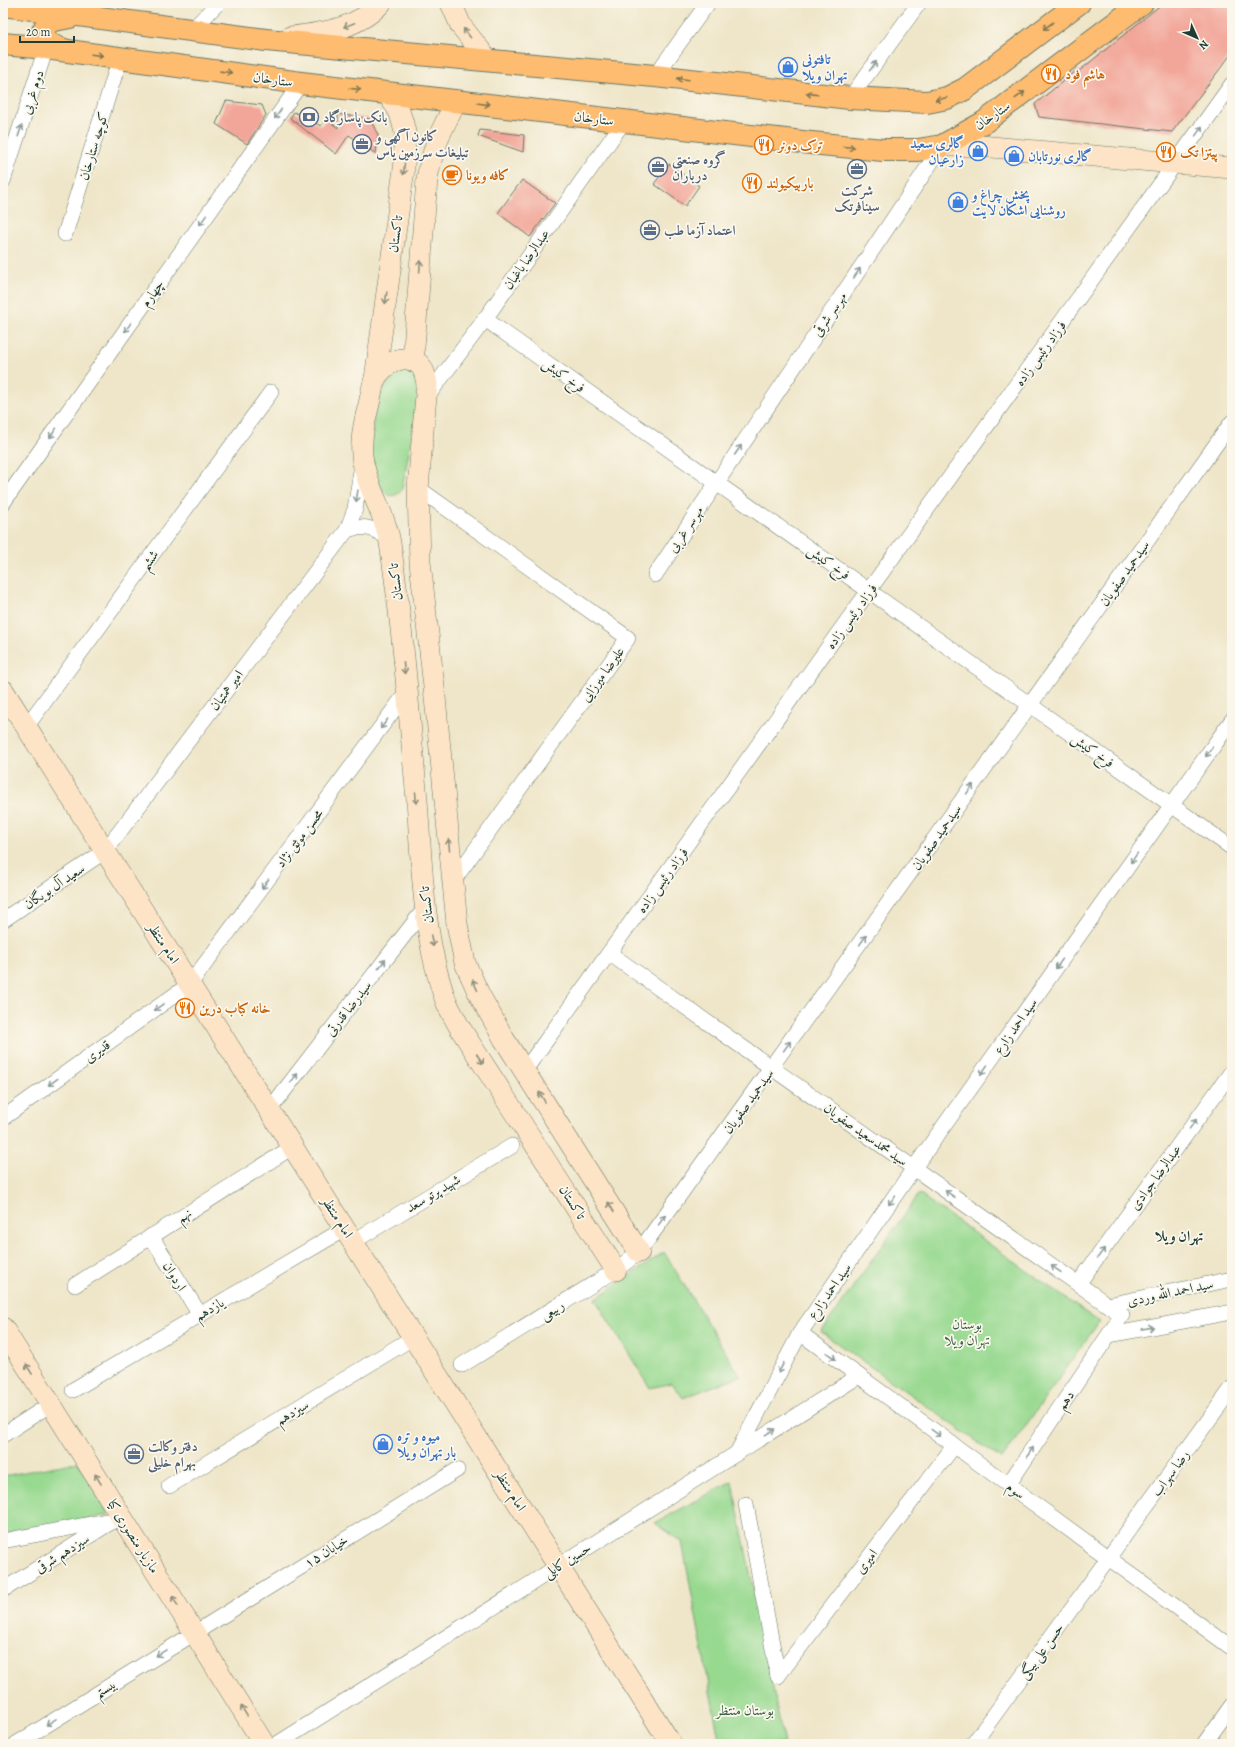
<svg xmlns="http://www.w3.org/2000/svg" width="1235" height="1747" font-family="Alegreya,Amiri,serif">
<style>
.green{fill:#98d990;stroke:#5c8b62}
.building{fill:#f2a699}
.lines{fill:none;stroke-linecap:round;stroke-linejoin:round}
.street-casing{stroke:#687868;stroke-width:16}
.secondary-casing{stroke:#687868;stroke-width:22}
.primary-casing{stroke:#687868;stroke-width:24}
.street{stroke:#fff;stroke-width:15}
.secondary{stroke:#fee4c6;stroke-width:21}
.primary{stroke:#fdbc70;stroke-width:22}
.oneway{stroke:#8e907d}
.oneway2{stroke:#83764f}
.oneway3{stroke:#8f9e9a}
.labels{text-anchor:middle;stroke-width:3.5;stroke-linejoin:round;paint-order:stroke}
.shop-label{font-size:14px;font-weight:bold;fill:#366cbe;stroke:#fbf7ec;text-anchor:start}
.food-label{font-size:14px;font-weight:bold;fill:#c56008;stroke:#fbf7ec;text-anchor:start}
.street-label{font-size:14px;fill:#1f3d34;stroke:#fbf7ec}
.service-label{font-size:14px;font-weight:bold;fill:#4e5e75;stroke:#fbf7ec;text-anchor:start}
.park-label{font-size:14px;fill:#375c46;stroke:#fbf7ec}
.neighbourhood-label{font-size:15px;font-weight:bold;fill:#1f3d34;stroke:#fbf7ec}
</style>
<rect width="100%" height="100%" fill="#fbf7ec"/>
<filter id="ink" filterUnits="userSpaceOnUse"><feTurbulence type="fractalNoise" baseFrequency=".025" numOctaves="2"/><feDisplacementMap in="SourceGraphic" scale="8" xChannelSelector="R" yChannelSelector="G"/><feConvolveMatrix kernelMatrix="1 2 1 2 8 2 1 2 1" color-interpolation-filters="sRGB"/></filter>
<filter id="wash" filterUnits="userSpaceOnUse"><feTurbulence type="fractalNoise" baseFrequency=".012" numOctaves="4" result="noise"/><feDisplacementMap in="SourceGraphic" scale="16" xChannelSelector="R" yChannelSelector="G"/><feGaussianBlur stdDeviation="0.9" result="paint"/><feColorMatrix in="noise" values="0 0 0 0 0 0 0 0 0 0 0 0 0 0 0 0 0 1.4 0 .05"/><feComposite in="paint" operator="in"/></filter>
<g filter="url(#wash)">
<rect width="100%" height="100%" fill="#efe6c9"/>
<g class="green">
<path d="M398,370h11l8,7 4,9 -19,104c-21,23 -32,-29 -31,-42 1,-14 2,-30 6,-43 3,-13 13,-25 21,-35z"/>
<path d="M919,1194l180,128 -97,137 -181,-127z"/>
<path d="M664,1252l76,124 -57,22 -11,-15 -22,5 -55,-89z"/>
<path d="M78,1462l31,53 -106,19v-58z"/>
<path d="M732,1481l52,263h-64l-38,-202 -27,-19z"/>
</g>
<g id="blocks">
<g class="building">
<path d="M1163,3h69v50l-60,79 -133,-15 -4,-13 42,-34 1,2z"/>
<path d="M226,101l36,4 4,10 -19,29 -31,-20z"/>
<path d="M294,112l27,14 5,-7 12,9v-14l32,5 8,16 -2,19 -27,-19 -13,19 -46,-36z"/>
<path d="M480,130l44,5 -1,17 -45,-16z"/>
<path d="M669,164l30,22 -14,20 -31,-22z"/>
<path d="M522,180l33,23 -25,34 -32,-24z"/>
</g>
</g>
</g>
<g filter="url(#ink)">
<use href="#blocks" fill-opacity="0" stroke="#687868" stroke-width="1"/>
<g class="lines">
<defs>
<g id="street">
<path d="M193,29l25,-26"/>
<path d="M655,76l53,-73"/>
<path d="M850,98l69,-95"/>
<path d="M3,181l43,-133"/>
<path d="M65,234l55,-176"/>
<path d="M485,319l747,529"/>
<path d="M427,397l58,-78 139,-198"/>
<path d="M418,488l210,150 -175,243"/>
<path d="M3,503l298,-420"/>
<path d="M347,530c18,-6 29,-1 43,10"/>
<path d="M655,575l287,-429"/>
<path d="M26,727l245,-335"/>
<path d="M3,920l102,-69 242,-321 8,-21 7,-45"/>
<path d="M609,953l513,362 -114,170"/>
<path d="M525,1070l707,-986"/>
<path d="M270,1109l156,-202"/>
<path d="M3,1118l187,-134 217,-292"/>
<path d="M151,1236l49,79"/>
<path d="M354,1241l158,-95"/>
<path d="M1078,1284l154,-213"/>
<path d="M75,1285l219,-139"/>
<path d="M1108,1305l124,-26"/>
<path d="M800,1333l432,315"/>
<path d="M1110,1335l122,-23"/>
<path d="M462,1365l154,-95 23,-18 593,-830"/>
<path d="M73,1390l273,-162"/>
<path d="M3,1435l48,-31"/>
<path d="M737,1453l63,-120 114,-165 318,-448"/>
<path d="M169,1486l245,-149"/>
<path d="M746,1504l32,172"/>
<path d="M3,1541l103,-20"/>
<path d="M3,1590l118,-74"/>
<path d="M778,1676l176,-230"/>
<path d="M16,1744l441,-274"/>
<path d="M277,1744l582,-368"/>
<path d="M973,1744l259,-356"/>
<path d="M1204,1744l28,-39"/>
</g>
<g id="secondary">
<path d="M451,3l10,23 27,34"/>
<path d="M290,37c34,-4 67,-8 91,-34"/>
<path d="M942,146h38l252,22"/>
<path d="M413,361l14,-182c5,-29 15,-52 30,-78"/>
<path d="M375,379l29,-210 1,-37 -3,-12 -3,-9 -12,-18"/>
<path d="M3,690l668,1054"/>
<path d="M616,1270l-156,-242c-5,-9 -10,-18 -14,-27 -23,-62 -24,-135 -29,-201 -8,-85 -14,-172 -27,-257 -4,-28 -22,-53 -27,-81 -4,-18 1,-40 6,-58 2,-8 3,-18 6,-25 8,-14 29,-28 44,-15 5,5 7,13 8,20l-9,104 2,74 14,125 23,237 8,39 14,31 25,45 135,213"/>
<path d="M3,1328l261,416"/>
</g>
<g id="primary">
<path d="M3,5l263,35 389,36 195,22 77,4 20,-4 18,-9 114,-86"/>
<path d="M3,44l43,4 255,35 510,60 72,7h35l24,-4 41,-23 159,-120"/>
<path d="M64,50c-10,-4 -20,-7 -21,-19l6,-10 21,-4"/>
</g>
</defs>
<use href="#street" class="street-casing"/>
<use href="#secondary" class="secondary-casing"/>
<use href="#primary" class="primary-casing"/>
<use href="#street" class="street"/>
<use href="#secondary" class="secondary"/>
<use href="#primary" class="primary"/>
</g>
<defs><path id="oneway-shaft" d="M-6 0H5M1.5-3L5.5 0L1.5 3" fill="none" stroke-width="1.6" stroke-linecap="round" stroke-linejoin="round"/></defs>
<g class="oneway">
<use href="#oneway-shaft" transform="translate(349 25) rotate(158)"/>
<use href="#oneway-shaft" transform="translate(467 33) rotate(-128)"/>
<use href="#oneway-shaft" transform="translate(404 169) rotate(95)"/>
<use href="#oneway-shaft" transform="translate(420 266) rotate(-86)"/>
<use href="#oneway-shaft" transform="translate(386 298) rotate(98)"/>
<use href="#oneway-shaft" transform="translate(404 668) rotate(84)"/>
<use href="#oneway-shaft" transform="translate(416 798) rotate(85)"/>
<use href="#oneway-shaft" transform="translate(449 845) rotate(-95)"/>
<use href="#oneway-shaft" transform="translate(432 941) rotate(78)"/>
<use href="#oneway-shaft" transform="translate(475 985) rotate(-115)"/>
<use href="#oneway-shaft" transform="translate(480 1059) rotate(56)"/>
<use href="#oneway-shaft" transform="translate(542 1097) rotate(-122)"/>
<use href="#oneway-shaft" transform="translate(611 1207) rotate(-122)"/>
<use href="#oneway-shaft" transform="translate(29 1369) rotate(-122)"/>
<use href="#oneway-shaft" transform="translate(98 1479) rotate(-122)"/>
<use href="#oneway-shaft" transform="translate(175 1601) rotate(-122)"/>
<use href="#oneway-shaft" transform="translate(244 1711) rotate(-122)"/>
</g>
<g class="oneway2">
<use href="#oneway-shaft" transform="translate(1048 26) rotate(143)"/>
<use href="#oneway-shaft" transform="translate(97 55) rotate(7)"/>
<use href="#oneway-shaft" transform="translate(226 72) rotate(8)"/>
<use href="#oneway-shaft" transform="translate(683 79) rotate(-173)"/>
<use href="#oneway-shaft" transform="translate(355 89) rotate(7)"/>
<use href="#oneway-shaft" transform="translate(812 94) rotate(-174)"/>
<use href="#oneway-shaft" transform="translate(1020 95) rotate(-37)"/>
<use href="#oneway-shaft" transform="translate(941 99) rotate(166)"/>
<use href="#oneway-shaft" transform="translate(484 104) rotate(7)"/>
<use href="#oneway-shaft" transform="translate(849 147) rotate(5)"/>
</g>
<g class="oneway3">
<use href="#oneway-shaft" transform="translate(873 66) rotate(-54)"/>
<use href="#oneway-shaft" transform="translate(278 114) rotate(125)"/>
<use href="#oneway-shaft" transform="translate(20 131) rotate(-72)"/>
<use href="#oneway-shaft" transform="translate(1199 131) rotate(-55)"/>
<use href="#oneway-shaft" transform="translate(203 220) rotate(125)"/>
<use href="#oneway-shaft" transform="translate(857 273) rotate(-56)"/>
<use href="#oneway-shaft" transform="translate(128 327) rotate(125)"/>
<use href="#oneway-shaft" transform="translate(53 433) rotate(125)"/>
<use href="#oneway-shaft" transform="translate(738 450) rotate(-56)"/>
<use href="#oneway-shaft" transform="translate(357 496) rotate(99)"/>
<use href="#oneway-shaft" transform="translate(384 724) rotate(127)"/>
<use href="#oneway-shaft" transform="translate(1209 752) rotate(125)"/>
<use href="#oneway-shaft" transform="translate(970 789) rotate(-55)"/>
<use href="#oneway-shaft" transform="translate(1134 858) rotate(125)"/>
<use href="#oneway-shaft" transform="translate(265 884) rotate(127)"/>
<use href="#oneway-shaft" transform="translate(863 940) rotate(-55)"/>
<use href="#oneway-shaft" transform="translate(382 964) rotate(-52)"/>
<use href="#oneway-shaft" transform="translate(1059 964) rotate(125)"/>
<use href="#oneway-shaft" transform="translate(159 1007) rotate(144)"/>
<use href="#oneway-shaft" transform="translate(787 1046) rotate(-55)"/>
<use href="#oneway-shaft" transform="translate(984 1070) rotate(125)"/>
<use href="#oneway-shaft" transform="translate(294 1078) rotate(-52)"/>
<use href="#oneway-shaft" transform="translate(53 1082) rotate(144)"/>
<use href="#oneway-shaft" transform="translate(1193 1124) rotate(-54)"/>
<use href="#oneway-shaft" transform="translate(950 1194) rotate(-145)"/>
<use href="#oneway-shaft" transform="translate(892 1200) rotate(125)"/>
<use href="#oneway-shaft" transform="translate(662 1220) rotate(-54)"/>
<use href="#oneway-shaft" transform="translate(1101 1253) rotate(-54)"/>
<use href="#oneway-shaft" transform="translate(1056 1269) rotate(-145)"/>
<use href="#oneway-shaft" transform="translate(1148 1328) rotate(-10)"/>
<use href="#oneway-shaft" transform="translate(831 1356) rotate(36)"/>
<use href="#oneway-shaft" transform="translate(781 1368) rotate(118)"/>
<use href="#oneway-shaft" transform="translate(770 1432) rotate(-32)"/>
<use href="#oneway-shaft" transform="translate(936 1433) rotate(36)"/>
<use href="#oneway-shaft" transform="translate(1030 1452) rotate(-56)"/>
<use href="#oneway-shaft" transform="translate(161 1653) rotate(148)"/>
<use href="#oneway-shaft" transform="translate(51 1722) rotate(148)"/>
</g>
</g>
<defs>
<symbol id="shop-ring" viewBox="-11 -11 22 22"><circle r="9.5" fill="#fbf7ec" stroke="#3f7fe0" stroke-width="1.5"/><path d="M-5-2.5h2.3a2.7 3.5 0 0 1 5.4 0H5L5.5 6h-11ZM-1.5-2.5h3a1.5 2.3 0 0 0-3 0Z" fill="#3f7fe0"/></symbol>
<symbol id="restaurant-ring" viewBox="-11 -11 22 22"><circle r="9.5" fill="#fbf7ec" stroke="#e8710a" stroke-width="1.5"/><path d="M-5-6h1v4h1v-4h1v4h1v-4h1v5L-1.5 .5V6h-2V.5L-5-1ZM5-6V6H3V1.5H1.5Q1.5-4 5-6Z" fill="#e8710a"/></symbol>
<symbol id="bank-ring" viewBox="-11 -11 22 22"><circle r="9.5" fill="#fbf7ec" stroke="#5c6f8a" stroke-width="1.5"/><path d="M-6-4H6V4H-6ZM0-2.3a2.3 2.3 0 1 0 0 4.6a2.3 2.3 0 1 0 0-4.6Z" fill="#5c6f8a"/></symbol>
<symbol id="office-ring" viewBox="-11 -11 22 22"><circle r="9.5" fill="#fbf7ec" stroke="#5c6f8a" stroke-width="1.5"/><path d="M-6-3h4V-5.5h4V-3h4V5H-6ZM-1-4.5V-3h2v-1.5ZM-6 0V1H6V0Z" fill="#5c6f8a"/></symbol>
<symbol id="cafe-ring" viewBox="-11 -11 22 22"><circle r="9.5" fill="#fbf7ec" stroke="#e8710a" stroke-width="1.5"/><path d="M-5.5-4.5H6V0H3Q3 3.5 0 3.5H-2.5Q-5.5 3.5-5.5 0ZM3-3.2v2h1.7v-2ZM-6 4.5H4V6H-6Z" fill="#e8710a"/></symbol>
</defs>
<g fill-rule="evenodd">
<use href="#shop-ring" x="777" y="56" width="22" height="22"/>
<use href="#restaurant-ring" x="1040" y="63" width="22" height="22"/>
<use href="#bank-ring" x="298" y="106" width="22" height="22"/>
<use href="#office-ring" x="351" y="133" width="22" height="22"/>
<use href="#restaurant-ring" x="753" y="134" width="22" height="22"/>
<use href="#shop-ring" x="967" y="140" width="22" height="22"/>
<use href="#restaurant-ring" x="1155" y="141" width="22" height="22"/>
<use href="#shop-ring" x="1003" y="145" width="22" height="22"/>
<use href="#office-ring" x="647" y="156" width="22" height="22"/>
<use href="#office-ring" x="846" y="158" width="22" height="22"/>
<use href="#cafe-ring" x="441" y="164" width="22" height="22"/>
<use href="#restaurant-ring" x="741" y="172" width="22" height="22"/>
<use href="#shop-ring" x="947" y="191" width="22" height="22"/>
<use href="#office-ring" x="639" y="219" width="22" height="22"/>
<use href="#restaurant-ring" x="174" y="997" width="22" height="22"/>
<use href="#shop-ring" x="372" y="1433" width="22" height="22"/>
<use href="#office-ring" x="123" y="1443" width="22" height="22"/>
</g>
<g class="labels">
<g class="shop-label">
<text x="802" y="64">تافتونی<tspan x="802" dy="16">تهران ویلا</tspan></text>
<text x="964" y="148" text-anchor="end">گالری سعید<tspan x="964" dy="16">زارعیان</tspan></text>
<text x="1028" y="161">گالری نورتابان</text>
<text x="972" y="199">پخش چراغ و<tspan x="972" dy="16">روشنایی اشکان لایت</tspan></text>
<text x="397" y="1441">میوه و تره<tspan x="397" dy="16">بار تهران ویلا</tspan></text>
</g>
<g class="food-label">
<text x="1065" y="79">هاشم فود</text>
<text x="778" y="150">ترک دونر</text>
<text x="1180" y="157">پیتزا تک</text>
<text x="466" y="180">کافه ویونا</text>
<text x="766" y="188">باربیکیولند</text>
<text x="199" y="1013">خانه کباب درین</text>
</g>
<g class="street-label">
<text transform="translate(273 79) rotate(8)" y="5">ستارخان</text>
<text transform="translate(32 92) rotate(-72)" y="5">دوم غربی</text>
<text transform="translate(992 115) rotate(-35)" y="5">ستارخان</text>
<text transform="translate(594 118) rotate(7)" y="5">ستارخان</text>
<text transform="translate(93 146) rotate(-73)" y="5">کوچه ستارخان</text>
<text transform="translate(395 234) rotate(-82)" y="5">تاکستان</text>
<text transform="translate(526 259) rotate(-55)" y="5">عبدالرضا باغبان</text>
<text transform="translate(152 293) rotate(-55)" y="5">چهارم</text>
<text transform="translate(829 314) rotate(-56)" y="5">مهرسر شرقی</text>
<text transform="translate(1040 353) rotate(-54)" y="5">فرزاد رئیس زاده</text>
<text transform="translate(564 375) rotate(35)" y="5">فرخ کیش</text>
<text transform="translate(685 529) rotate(-56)" y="5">مهرسر غربی</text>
<text transform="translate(149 560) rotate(-54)" y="5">ششم</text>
<text transform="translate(829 562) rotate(35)" y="5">فرخ کیش</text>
<text transform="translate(1124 573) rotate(-55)" y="5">سیدحمید صفویان</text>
<text transform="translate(395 582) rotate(-97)" y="5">تاکستان</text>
<text transform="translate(851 616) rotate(-54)" y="5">فرزاد رئیس زاده</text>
<text transform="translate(602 674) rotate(-54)" y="5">علیرضا میرزایی</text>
<text transform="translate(226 690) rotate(-53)" y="5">امیر همتیان</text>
<text transform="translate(1093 750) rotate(35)" y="5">فرخ کیش</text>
<text transform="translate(936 837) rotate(-55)" y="5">سیدحمید صفویان</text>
<text transform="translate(299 838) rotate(-53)" y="5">محسن موثق نژاد</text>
<text transform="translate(662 880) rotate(-54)" y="5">فرزاد رئیس زاده</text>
<text transform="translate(54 886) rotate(-34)" y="5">سعید آل بویگان</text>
<text transform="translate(426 905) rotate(-97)" y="5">تاکستان</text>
<text transform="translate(164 943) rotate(57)" y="5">امام منتظر</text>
<text transform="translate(348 1008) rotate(-52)" y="5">سیدرضا قدرتی</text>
<text transform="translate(1015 1026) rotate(-55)" y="5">سید احمد زارع</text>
<text transform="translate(97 1051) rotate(-36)" y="5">قدیری</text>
<text transform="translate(748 1101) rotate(-54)" y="5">سیدحمید صفویان</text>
<text transform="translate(866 1134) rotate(35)" y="5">سید محمدسعید صفویان</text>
<text transform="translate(1155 1177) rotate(-54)" y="5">عبدالرضا جوادی</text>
<text transform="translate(433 1193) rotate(-31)" y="5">شهید پرتو سعد</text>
<text transform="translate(573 1202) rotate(58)" y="5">تاکستان</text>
<text transform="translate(184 1215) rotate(-32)" y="5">نهم</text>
<text transform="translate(338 1217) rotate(58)" y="5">امام منتظر</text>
<text transform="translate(175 1276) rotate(58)" y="5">اردوان</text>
<text transform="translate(829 1291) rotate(-55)" y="5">سید احمد زارع</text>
<text transform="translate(1170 1292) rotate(-12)" y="5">سید احمد الله وردی</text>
<text transform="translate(209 1309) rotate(-31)" y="5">یازدهم</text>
<text transform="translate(552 1310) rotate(-32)" y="5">ربیعی</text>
<text transform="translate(1065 1400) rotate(-56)" y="5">دهم</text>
<text transform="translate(292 1412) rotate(-31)" y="5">سیزدهم</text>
<text transform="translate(1170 1473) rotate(-54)" y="5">رضا سهراب</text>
<text transform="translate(511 1490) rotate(58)" y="5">امام منتظر</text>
<text transform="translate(1016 1490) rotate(36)" y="5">سوم</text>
<text transform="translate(134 1536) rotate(58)" y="5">مازیار منصوری کیا</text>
<text transform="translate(326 1551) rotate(-32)" y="5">خیابان ۱۵</text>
<text transform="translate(62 1553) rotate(-32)" y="5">سیزدهم شرقی</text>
<text transform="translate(567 1560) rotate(-32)" y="5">حسین کابلی</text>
<text transform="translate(866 1561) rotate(-52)" y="5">امیری</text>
<text transform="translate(1041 1651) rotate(-54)" y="5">حسن علی بیگی</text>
<text transform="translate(105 1688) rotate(-32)" y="5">بیستم</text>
</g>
<g class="service-label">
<text x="323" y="122">بانک پاسارگاد</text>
<text x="376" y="141">کانون آگهی و<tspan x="376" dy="16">تبلیغات سرزمین یاس</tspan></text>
<text x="672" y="164">گروه صنعتی<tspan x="672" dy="16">درباران</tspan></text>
<text x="857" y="195" text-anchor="middle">شرکت<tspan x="857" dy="16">سینافرتک</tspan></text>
<text x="664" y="235">اعتماد آزما طب</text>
<text x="148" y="1451">دفتر وکالت<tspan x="148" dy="16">بهرام خلیلی</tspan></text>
</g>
<g class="park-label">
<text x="967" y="1329">بوستان<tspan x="967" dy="16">تهران ویلا</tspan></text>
<text x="745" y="1715">بوستان منتظر</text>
</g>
<g class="neighbourhood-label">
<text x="1179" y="1241">تهران ویلا</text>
</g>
</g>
<rect width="1235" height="1747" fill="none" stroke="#fbf7ec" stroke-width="16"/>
<g transform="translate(1197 38) rotate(135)" stroke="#fbf7ec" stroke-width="3" paint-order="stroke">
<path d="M0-3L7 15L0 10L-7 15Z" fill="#1f3d34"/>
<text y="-6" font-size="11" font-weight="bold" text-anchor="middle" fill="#1f3d34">N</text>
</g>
<path d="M20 36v6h54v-6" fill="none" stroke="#1f3d34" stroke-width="2"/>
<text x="26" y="36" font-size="12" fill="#1f3d34" stroke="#fbf7ec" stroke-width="3" paint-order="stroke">20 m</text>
</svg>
